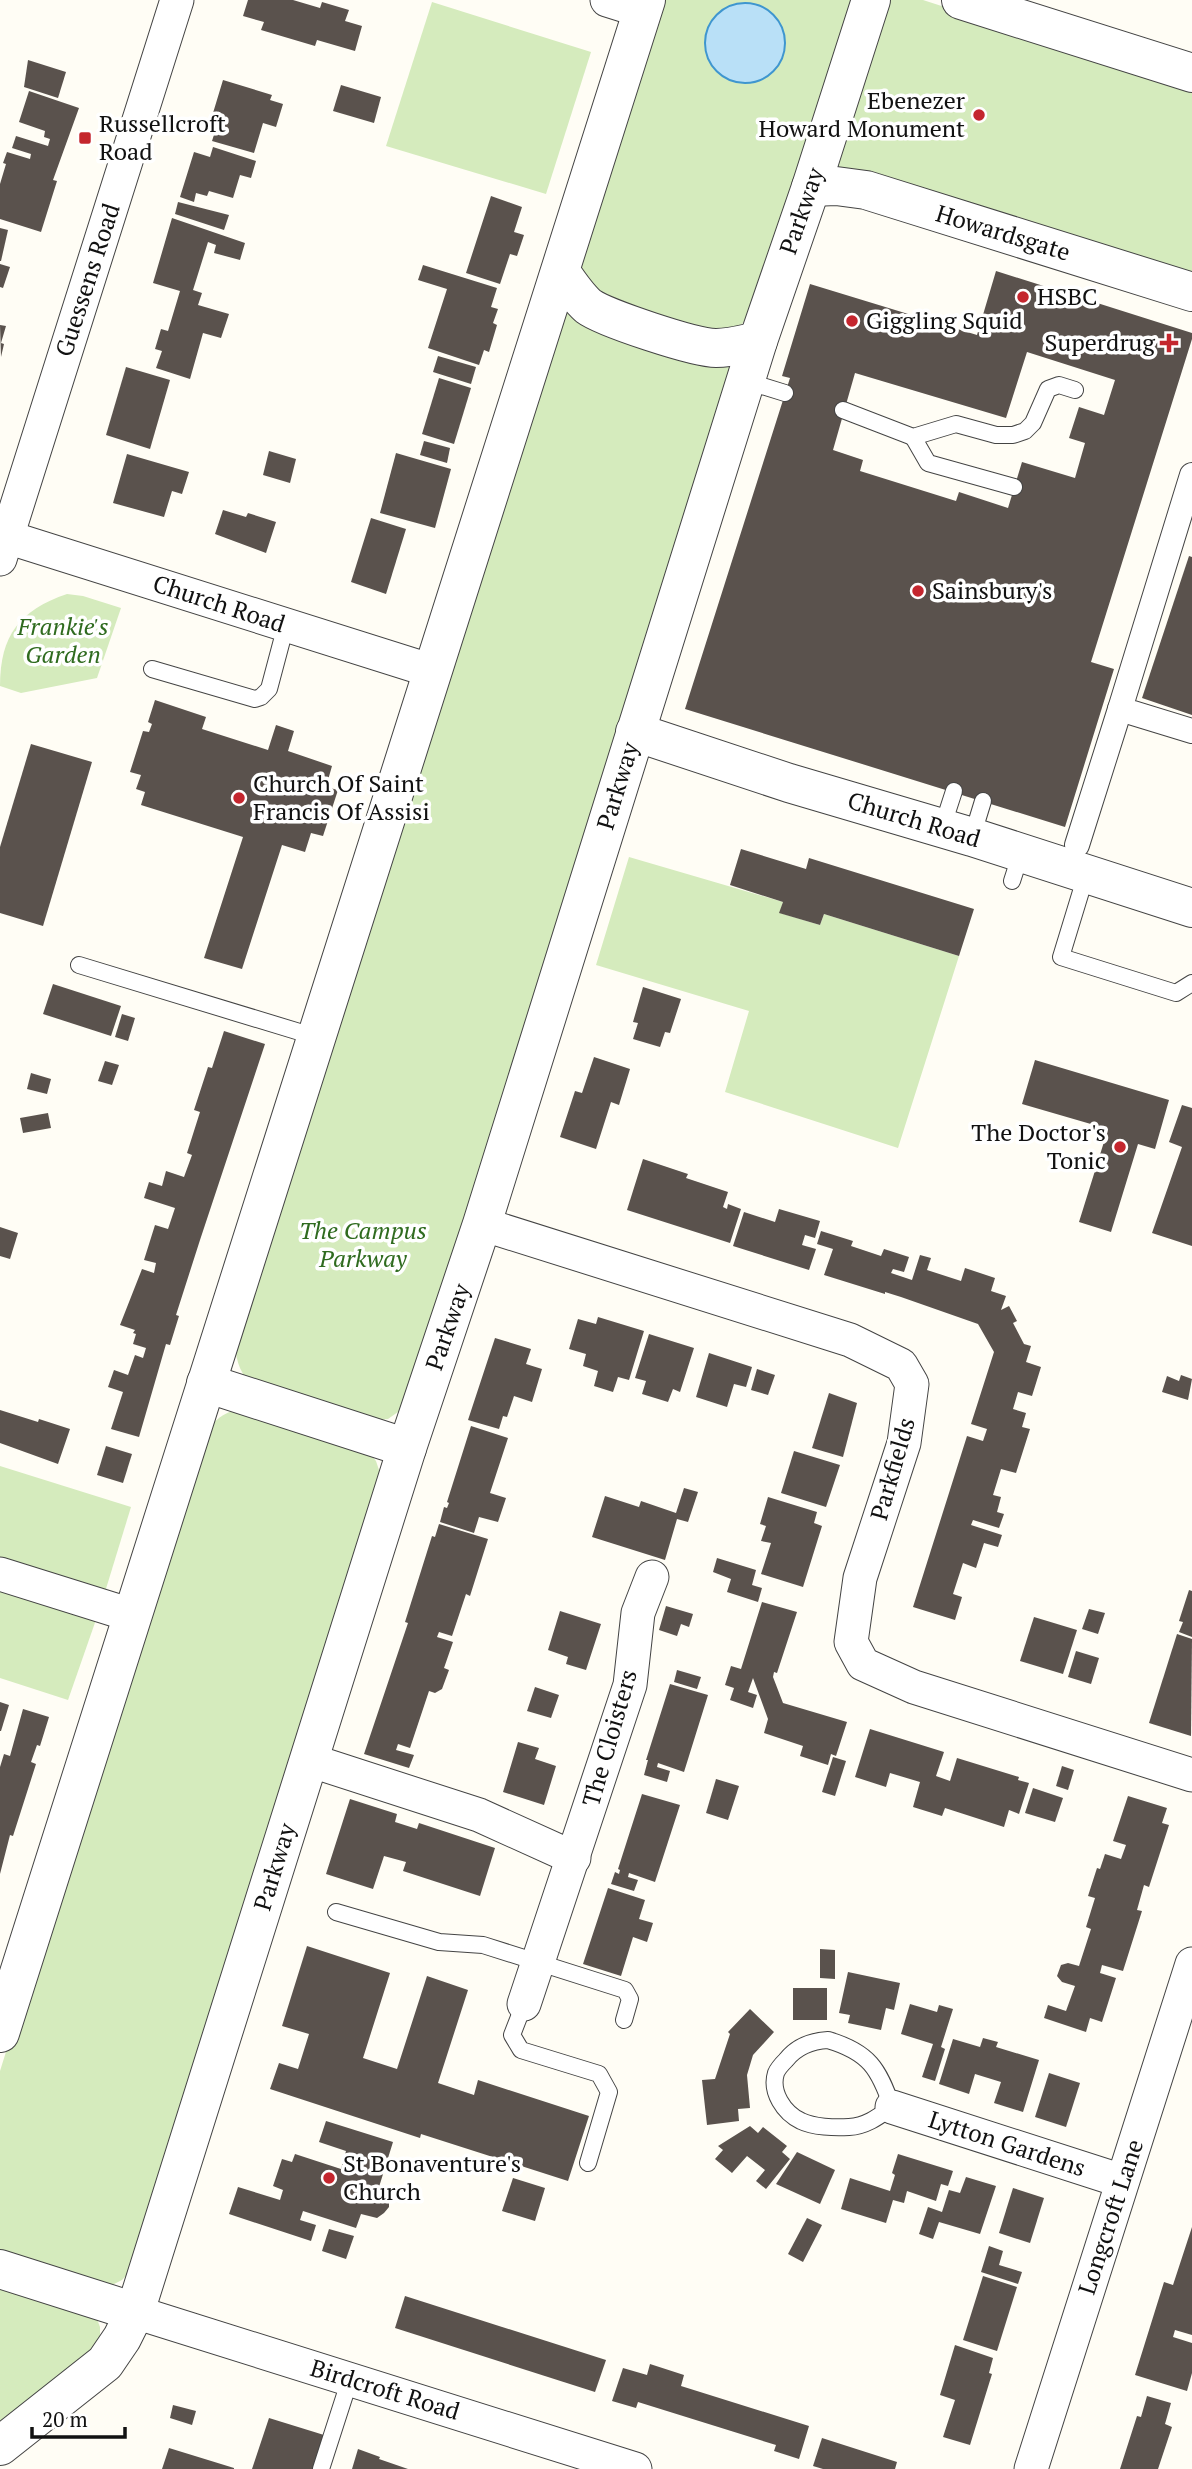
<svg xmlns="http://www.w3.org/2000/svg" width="1192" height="2469" font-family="'PT Serif',serif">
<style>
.green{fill:#d5ebbd}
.water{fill:#b9e0f7;stroke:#3f96cf;stroke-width:2}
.building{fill:#5a524d;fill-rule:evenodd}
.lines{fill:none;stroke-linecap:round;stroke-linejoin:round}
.service-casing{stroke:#444;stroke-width:18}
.pedestrian-casing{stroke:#444;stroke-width:26}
.minor-casing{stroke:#444;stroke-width:35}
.tertiary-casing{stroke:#444;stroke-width:40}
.service{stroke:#fff;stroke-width:16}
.pedestrian{stroke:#fff;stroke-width:24}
.minor{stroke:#fff;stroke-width:33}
.tertiary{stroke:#fff;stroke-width:38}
.poi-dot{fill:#c4262e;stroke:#fff;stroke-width:2.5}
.labels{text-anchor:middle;stroke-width:7;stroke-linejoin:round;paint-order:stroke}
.poi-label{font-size:24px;fill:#111;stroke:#fff;text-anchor:start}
.street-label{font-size:24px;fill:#111;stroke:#fff}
.park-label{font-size:24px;font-style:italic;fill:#2f6b1f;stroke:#fff}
</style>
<rect width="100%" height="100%" fill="#fffdf5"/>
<g class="green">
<path d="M660,0h195l-98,305 -15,19 -16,9 -121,-30 -26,-38z"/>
<path d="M887,0h36l269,87v196l-363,-109z"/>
<path d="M432,2l159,50 -45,142 -160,-48z"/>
<path d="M560,309l178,52 -333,1046 -17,12 -21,2 -116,-36c-13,-15 -16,-28 -16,-47z"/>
<path d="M67,594l16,2 38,12 -24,70 -76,15 -21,-7c0,-51 20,-76 67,-92z"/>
<path d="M629,857l154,45 -3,11 40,12 4,-11 135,42 -61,192 -173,-56 24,-81 -153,-46z"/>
<path d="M235,1410l132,40 9,11 6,18 -246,786 -14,15 -12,6 -110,-29v-186l197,-626c11,-17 19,-29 38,-35z"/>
<path d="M0,1466l131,41 -26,85 -105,-25z"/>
<path d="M0,1580l98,34 -30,86 -68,-22z"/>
<path d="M0,2282l97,37 3,8v20l-100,81z"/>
</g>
<circle class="water" cx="745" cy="43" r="40"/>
<g class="building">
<path d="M248,0h45l27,8 2,-6 27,8 -4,11 17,5 -7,25 -38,-11 -2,6 -54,-16 3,-8 -21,-6z"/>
<path d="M28,60l38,12 -8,26 -34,-11z"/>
<path d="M223,80l49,15 -2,5 13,4 -7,23 -13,-4 -9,30 -42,-12 8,-25 -7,-3z"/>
<path d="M341,85l40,12 -7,26 -41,-12z"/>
<path d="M29,91l50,17 -26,72 4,1 -16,51 -41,-13v-35l6,-20 -3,-1 4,-11 23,7 1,-5 -19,-6 4,-12 32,10 2,-7 -6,-2 1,-6 -26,-9z"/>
<path d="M213,147l43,14 -5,17 -11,-3 -7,23 -24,-7 -2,5 -11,-3 -2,9 -14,-5 14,-45 16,5z"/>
<path d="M491,196l31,11 -8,25 10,3 -7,21 -7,-2 -10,30 -34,-11z"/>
<path d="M178,202l51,13 -5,15 -49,-16z"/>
<path d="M172,218l73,25 -5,17 -26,-7 2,-8 -8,-3 -15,48 9,3 -4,12 31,9 -8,24 -18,-5 -13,46 -34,-11 6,-17 -7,-2 6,-20 7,2 12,-40 -27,-8z"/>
<path d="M0,228l8,2 -7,31h-1z"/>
<path d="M0,264l10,3 -7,21 -3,-1z"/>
<path d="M423,265l74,23 -6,19 7,2 -5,14 4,2 -8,27 -5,-2 -5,15 -51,-17 19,-59 -29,-9z"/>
<path d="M996,271l196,62v6l-101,323 23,7 -49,158 -380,-118 105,-331 -8,-2 28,-92 167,51zM1027,352l88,28 -11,35 -25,-8 -10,31 16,5 -10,35 -53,-16 -14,46 -49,-16 -3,9 -96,-30 3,-11 -30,-10 22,-77 151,45z"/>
<path d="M0,325l6,1 -5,17 3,1 -3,13z"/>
<path d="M438,356l38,11 -5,17 -38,-12z"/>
<path d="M126,367l44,13 -20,69 -44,-14z"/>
<path d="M439,378l32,10 -17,56 -32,-10z"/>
<path d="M424,441l26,7 -3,15 -27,-8z"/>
<path d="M269,451l27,8 -6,24 -27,-8z"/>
<path d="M396,453l55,16 -16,59 -55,-15z"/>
<path d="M127,454l62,18 -7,22 -10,-3 -8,26 -51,-14z"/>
<path d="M223,510l23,7 2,-4 28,9 -10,31 -51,-19z"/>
<path d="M371,518l35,11 -20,65 -35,-12z"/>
<path d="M1189,556l3,1v158l-50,-17z"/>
<path d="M155,700l51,17 -4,12 66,21 8,-25 18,6 -6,20 44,15 -6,21 12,3 -15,46 -12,-3 -6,19 -23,-7 -40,124 -38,-11 39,-121 -102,-32 4,-13 -9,-3 5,-14 -11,-3 13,-41 6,1 3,-8 -4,-2z"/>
<path d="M31,744l61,18 -49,164 -43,-13v-66z"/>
<path d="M741,849l65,20 3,-11 165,51 -15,47 -135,-42 -4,11 -41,-12 4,-11 -53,-17z"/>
<path d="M53,984l68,22 -10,30 -68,-22z"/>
<path d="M643,987l38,12 -11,34 -5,-1 -5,15 -27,-8 5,-16 -5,-1z"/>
<path d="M122,1014l13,4 -7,23 -13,-4z"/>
<path d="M224,1031l41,13 -65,196 -24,75 3,1 -9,29 -4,-1 -27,93 -28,-8 12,-37 -15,-5 6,-17 14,5 7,-20 8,3 3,-10 -13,-4 3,-10 -3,-1 2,-3 -15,-5 22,-56 12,4 2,-10 -12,-3 11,-35 13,4 7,-21 -31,-10 5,-16 13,4 4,-15 18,6 8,-22 -5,-2 13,-41 -6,-2 14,-43 4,1z"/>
<path d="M594,1057l36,12 -11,36 -8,-3 -15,47 -36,-12 15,-46 7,2z"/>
<path d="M1035,1060l134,40 -14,49 -17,-5 -27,88 -32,-10 29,-93 -86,-25z"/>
<path d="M105,1061l14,4 -7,20 -14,-4z"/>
<path d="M31,1073l20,6 -4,15 -20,-5z"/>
<path d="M1182,1105l10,3v138l-40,-13 30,-86 -13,-5z"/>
<path d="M48,1113l3,15 -28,5 -3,-15z"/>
<path d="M643,1159l45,15 -2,4 42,14 -5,15 4,2 1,-5 13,5 -11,34 -103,-33z"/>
<path d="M779,1209l41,12 -5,17 -10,-3 -3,10 14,4 -7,21 -76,-24 11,-34 31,10z"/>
<path d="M0,1227l18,6 -8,26 -10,-3z"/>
<path d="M821,1231l32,10 -2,5 30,10 3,-7 25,8 -5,15 -11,-3 -2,4 21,7 8,-25 11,3 -4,12 34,11 4,-13 30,10 -4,13 15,5 -5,14 8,-4 8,15 -4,2 11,21 7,2 -5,16 15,5 -9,29 -14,-4 -5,17 13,4 -4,14 8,2 -14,44 -15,-4 -8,26 8,2 -4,15 7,2 -5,14 -26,-8 -2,5 31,10 -4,12 -14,-4 -8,25 -13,-5 -10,31 9,3 -7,23 -42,-13 54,-171 16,5 4,-12 -16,-5 23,-72 -16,-28 -77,-27 -16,-5v2l-61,-19 9,-26 -16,-5z"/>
<path d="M598,1317l46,14 -15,49 -11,-3 -5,15 -19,-6 4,-15 -15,-5 3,-12 -17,-5 9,-30 18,5z"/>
<path d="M649,1334l45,14 -14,44 -7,-3 -5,13 -26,-8 4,-13 -11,-3z"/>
<path d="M495,1338l36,11 -5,15 16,5 -10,33 -18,-6 -7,21 -4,-1 -4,13 -31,-9z"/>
<path d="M709,1353l43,14 -6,20 -12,-3 -7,23 -31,-10z"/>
<path d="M757,1369l18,6 -7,20 -17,-5z"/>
<path d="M1181,1375l11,4 -4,21 -26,-8 5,-16 12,5z"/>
<path d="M829,1393l28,10 -14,54 -31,-9z"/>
<path d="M0,1410l38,12 1,-3 31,10 -12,35 -58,-21z"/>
<path d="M471,1426l37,12 -18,55 16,5 -8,24 -19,-5 -5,16 -34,-11 4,-15 3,1 2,-5 -2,-1z"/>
<path d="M106,1446l26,8 -9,29 -26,-8z"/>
<path d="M794,1451l46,14 -14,42 -45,-14z"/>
<path d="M684,1488l14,4 -10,30 -11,-3 -12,41 -73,-23 13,-41 34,11 2,-6 35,12z"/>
<path d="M768,1497l49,15 -3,11 8,3 -19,61 -42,-13 10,-31 -10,-2 5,-15 -6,-2z"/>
<path d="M439,1524l49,15 -18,57 -4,-2 -14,42 -13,-4 -2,5 16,5 -9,26 5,2 -7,19 -7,4 -6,-2 -19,57 -12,-4 -2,6 18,5 -5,13 -45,-14 44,-131 -3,-1 27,-86 3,1z"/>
<path d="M717,1558l39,12 -4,15 10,3 -4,14 -31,-10 4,-13 -18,-7z"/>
<path d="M1189,1590l3,1v46l-13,-5 4,-10 -4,-1z"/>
<path d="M762,1602l35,10 -20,61 -3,-1 -1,5 10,26 64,19 -11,34 -5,-2 -3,11 -28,-9 3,-10 -39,-13 4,-14 -15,-41 -5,14 9,3 -4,13 -23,-8 4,-12 -9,-3 6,-19 10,3z"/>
<path d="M666,1606l27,8 -4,13 -8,-3 -4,12 -18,-6z"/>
<path d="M1089,1609l16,4 -7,21 -16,-5z"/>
<path d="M560,1611l41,13 -15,46 -20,-6 2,-7 -20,-7z"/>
<path d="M1034,1617l43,13 -14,44 -43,-13z"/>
<path d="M1177,1634l15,5 -1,97 -42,-13z"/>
<path d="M1076,1651l23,7 -8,26 -23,-7z"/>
<path d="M677,1670l24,7 -4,12 -23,-7z"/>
<path d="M670,1684l38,11 -24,77 -26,-9 -1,4 13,4 -3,11 -23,-7 4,-15h-2z"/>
<path d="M535,1687l24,8 -8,23 -24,-7z"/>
<path d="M0,1702l9,3 -8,26h-1z"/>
<path d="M23,1709l26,8 -9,29 -3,-1 -6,17 5,2 -23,72 -3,-1 -10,39v-107l4,-13 6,2z"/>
<path d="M870,1729l74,23 -8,24 14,5 7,-23 62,19 -1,3 11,3 -10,31 -10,-4 -5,17 -59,-19 -3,8 -29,-9 7,-25 -30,-9 -4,14 -31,-10z"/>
<path d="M518,1742l21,6 -4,11 21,7 -12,39 -41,-13z"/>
<path d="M833,1757l13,4 -11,35 -13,-4z"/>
<path d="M1062,1766l12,4 -6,20 -12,-4z"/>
<path d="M716,1779l23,7 -11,34 -22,-7z"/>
<path d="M1033,1788l30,10 -8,24 -30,-9z"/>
<path d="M642,1794l38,11 -25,77 -26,-9 -1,4 10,3 -4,11 -23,-7 4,-12 4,2 1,-4 -2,-1z"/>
<path d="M1128,1796l39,12 -5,15 7,2 -20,62 -5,-2 -7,25 5,1 -19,60 -21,-6 -2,8 16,5 -14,44 -12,-4 -4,14 -42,-14 4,-13 18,6 9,-25 -13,-4 -5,-6 4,-11 7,-2 11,3 12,-37 -5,-2 9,-29 -7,-2 9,-28 3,1 5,-15 16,5 5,-14 -13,-4z"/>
<path d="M350,1799l47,15 -2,8 22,7 2,-6 76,25 -15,48 -77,-25 3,-9 -22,-6 -11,33 -47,-15z"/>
<path d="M608,1888l37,12 -6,19 14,4 -6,19 -14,-5 -12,39 -38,-12z"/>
<path d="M307,1946l83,27 -27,85 34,11 30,-93 41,14 -30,93 36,12 4,-15 111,36 -21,65 -147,-47 -1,4 -150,-49 9,-26 19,6 11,-35 -27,-8z"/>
<path d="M820,1949l15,1v29l-15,-1z"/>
<path d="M848,1972l52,11 -6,27 -8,-2 -5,22 -33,-7 2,-8 -11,-2z"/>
<rect x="793" y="1988" width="34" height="32"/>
<path d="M910,2004l27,8 2,-7 14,4 -12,38 4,2 -10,32 -13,-4 11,-33 -32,-10z"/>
<path d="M750,2009l24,23 -21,23 -6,20 3,33 -12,1 1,12 -32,4 -5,-45 13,-1 15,-45 -2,-2z"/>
<path d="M983,2038l15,4 -2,5 43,13 -16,52 -29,-9 7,-21 -26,-8 -6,20 -30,-10 14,-45 27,8z"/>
<path d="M1049,2073l31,10 -14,44 -31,-10z"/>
<path d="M326,2121l67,21 -14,45 6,5 4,7v8l-5,6 -7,5 -16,-4 -5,14 -53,-17 -3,9 16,5 -5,16 -82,-27 9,-27 42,13 3,-10 -10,-4 9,-27 10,3 3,-8 46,15 5,-18 -27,-9z"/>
<path d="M750,2126l8,7 5,-6 24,19 -5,6 8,7 -24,30 -10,-8 9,-11 -18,-14 -15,17 -17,-14 8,-9 -5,-4z"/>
<path d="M797,2152l38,18 -15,34 -44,-20z"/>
<path d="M898,2154l55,17 -5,15 -7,-2 -5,17 -29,-10 -3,12 -11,-3 -7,23 -45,-14 9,-31 40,13 5,-16 -3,-2z"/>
<path d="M966,2177l30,9 -16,48 -41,-12 -6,17 -14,-5 9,-27 14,5 7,-22 11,3z"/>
<path d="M513,2178l32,10 -10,33 -33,-10z"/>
<path d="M1013,2188l31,10 -14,45 -31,-10z"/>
<path d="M807,2218l15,7 -19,37 -15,-8z"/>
<path d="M1192,2227v108l-17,-5 -2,7 19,6v30l-5,18 -52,-16 29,-93 9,3z"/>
<path d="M329,2229l25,7 -8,23 -24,-8z"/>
<path d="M989,2246l14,5 -4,14 23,7 -4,12 -37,-12z"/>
<path d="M983,2276l34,11 -20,64 -34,-11z"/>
<path d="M405,2296l201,64 -11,32 -200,-64z"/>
<path d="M955,2345l38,13 -4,15 3,1 -22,71 -27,-8 12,-37 -15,-5z"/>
<path d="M650,2364l34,11 -3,11 128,40 -10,33 -25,-8 2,-6 -138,-43 -2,6 -24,-7 11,-33 24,7z"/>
<path d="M1147,2396l24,7 -6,21 7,3 -14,42h-38l17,-53 4,1z"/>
<path d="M173,2405l23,6 -4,14 -22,-7z"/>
<path d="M269,2418l55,17 -10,34h-62z"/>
<path d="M822,2438l75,24 -2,7h-72l-10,-3z"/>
<path d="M169,2448l65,20v1h-72z"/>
<path d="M358,2449l22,8 -1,2 29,10h-56z"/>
</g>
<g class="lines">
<defs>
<g id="service">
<path d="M746,381l39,12"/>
<path d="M843,410l70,27 43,-13 40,11h17l12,-4 8,-8 15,-34 11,-4 16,5"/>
<path d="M913,437l15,26 86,24"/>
<path d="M152,669l103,30 6,-2 8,-8 17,-64"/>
<path d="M942,828l12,-37"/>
<path d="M972,837l11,-36"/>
<path d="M1086,875l-25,82 115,36 16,-10"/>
<path d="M1012,881l9,-28"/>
<path d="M79,965l237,72"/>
<path d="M336,1912l103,30 44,3 142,45 5,9 -6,21"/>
<path d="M524,2004l-12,31 9,15 78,24 10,18 -21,71"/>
<path d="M828,2040c41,12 51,29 64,67 -14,10 -26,19 -43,20 -14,1 -36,0 -48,-6 -17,-8 -31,-29 -25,-48 2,-5 7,-10 10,-13 11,-14 25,-19 42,-20z"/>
<path d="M321,2469l29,-90"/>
</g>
<g id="pedestrian">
<path d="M1192,475l-72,234 72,22"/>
<path d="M1077,845l43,-136"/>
</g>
<g id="minor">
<path d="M607,0l35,11"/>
<path d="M7,537l425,134"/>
<path d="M0,559l177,-559"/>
<path d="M482,1224l368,116 51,25 11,19 -8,59 -44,135 -9,64 12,22 51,23 278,88"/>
<path d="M0,1574l131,41"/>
<path d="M309,1760l170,55 95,43"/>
<path d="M524,2004l106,-319 8,-72 14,-36"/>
<path d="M892,2107l230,74"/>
<path d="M135,2312l500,157"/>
<path d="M1031,2469l161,-505"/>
</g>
<g id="tertiary">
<path d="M961,0l231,73"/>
<path d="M811,187l25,-1 30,4 326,102"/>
<path d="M561,272c8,12 16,24 27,34 16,12 107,42 128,42 14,0 28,-4 42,-7"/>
<path d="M635,732l154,51 183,54 220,71"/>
<path d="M206,1383l201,65"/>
<path d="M0,2033l646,-2033"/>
<path d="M0,2269l135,43"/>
<path d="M0,2446l105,-83 17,-25 13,-26 272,-864 75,-224 276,-883 53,-154 60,-187"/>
</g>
</defs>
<use href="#service" class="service-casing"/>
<use href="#pedestrian" class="pedestrian-casing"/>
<use href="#minor" class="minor-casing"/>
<use href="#tertiary" class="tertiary-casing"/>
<use href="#service" class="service"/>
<use href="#pedestrian" class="pedestrian"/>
<use href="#minor" class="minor"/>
<use href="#tertiary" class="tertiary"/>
</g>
<g class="poi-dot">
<circle cx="979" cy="115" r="7"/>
<rect x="78" y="131" width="14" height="14" rx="3.5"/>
<circle cx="1023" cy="297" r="7"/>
<circle cx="852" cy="321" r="7"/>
<path d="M1165.5 332.5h7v7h7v7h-7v7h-7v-7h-7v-7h7z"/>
<circle cx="918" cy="591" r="7"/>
<circle cx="239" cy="798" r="7"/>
<circle cx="1120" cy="1147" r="7"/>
<circle cx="329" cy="2178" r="7"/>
</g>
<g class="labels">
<g class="poi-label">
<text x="965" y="109" text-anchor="end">Ebenezer<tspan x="965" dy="28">Howard Monument</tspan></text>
<text x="99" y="132">Russellcroft<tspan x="99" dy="28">Road</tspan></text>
<text x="1037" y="305">HSBC</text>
<text x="866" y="329">Giggling Squid</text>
<text x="1155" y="351" text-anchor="end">Superdrug</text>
<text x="932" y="599">Sainsbury's</text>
<text x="253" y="792">Church Of Saint<tspan x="253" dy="28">Francis Of Assisi</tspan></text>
<text x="1106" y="1141" text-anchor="end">The Doctor's<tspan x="1106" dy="28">Tonic</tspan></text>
<text x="343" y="2172">St Bonaventure's<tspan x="343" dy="28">Church</tspan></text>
</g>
<g class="street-label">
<text transform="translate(802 211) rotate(-71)" y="8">Parkway</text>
<text transform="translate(1003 233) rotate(17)" y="8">Howardsgate</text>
<text transform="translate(88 280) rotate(-72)" y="8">Guessens Road</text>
<text transform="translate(219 604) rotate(18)" y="8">Church Road</text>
<text transform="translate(618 786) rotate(-73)" y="8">Parkway</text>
<text transform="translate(914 820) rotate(17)" y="8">Church Road</text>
<text transform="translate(448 1327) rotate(-71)" y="8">Parkway</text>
<text transform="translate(893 1469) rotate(-74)" y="8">Parkfields</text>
<text transform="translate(610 1738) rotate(-74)" y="8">The Cloisters</text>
<text transform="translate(275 1867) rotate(-73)" y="8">Parkway</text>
<text transform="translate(1007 2144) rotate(18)" y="8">Lytton Gardens</text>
<text transform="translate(1111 2217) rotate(-72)" y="8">Longcroft Lane</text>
<text transform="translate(385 2390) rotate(17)" y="8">Birdcroft Road</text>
</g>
<g class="park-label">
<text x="63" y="635">Frankie's<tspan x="63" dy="28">Garden</tspan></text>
<text x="363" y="1239">The Campus<tspan x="363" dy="28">Parkway</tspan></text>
</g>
</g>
<path d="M32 2427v10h93v-10" fill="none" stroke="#111111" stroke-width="3.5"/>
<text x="42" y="2427" font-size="21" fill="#111111" stroke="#ffffff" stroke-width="5" paint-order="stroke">20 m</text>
</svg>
